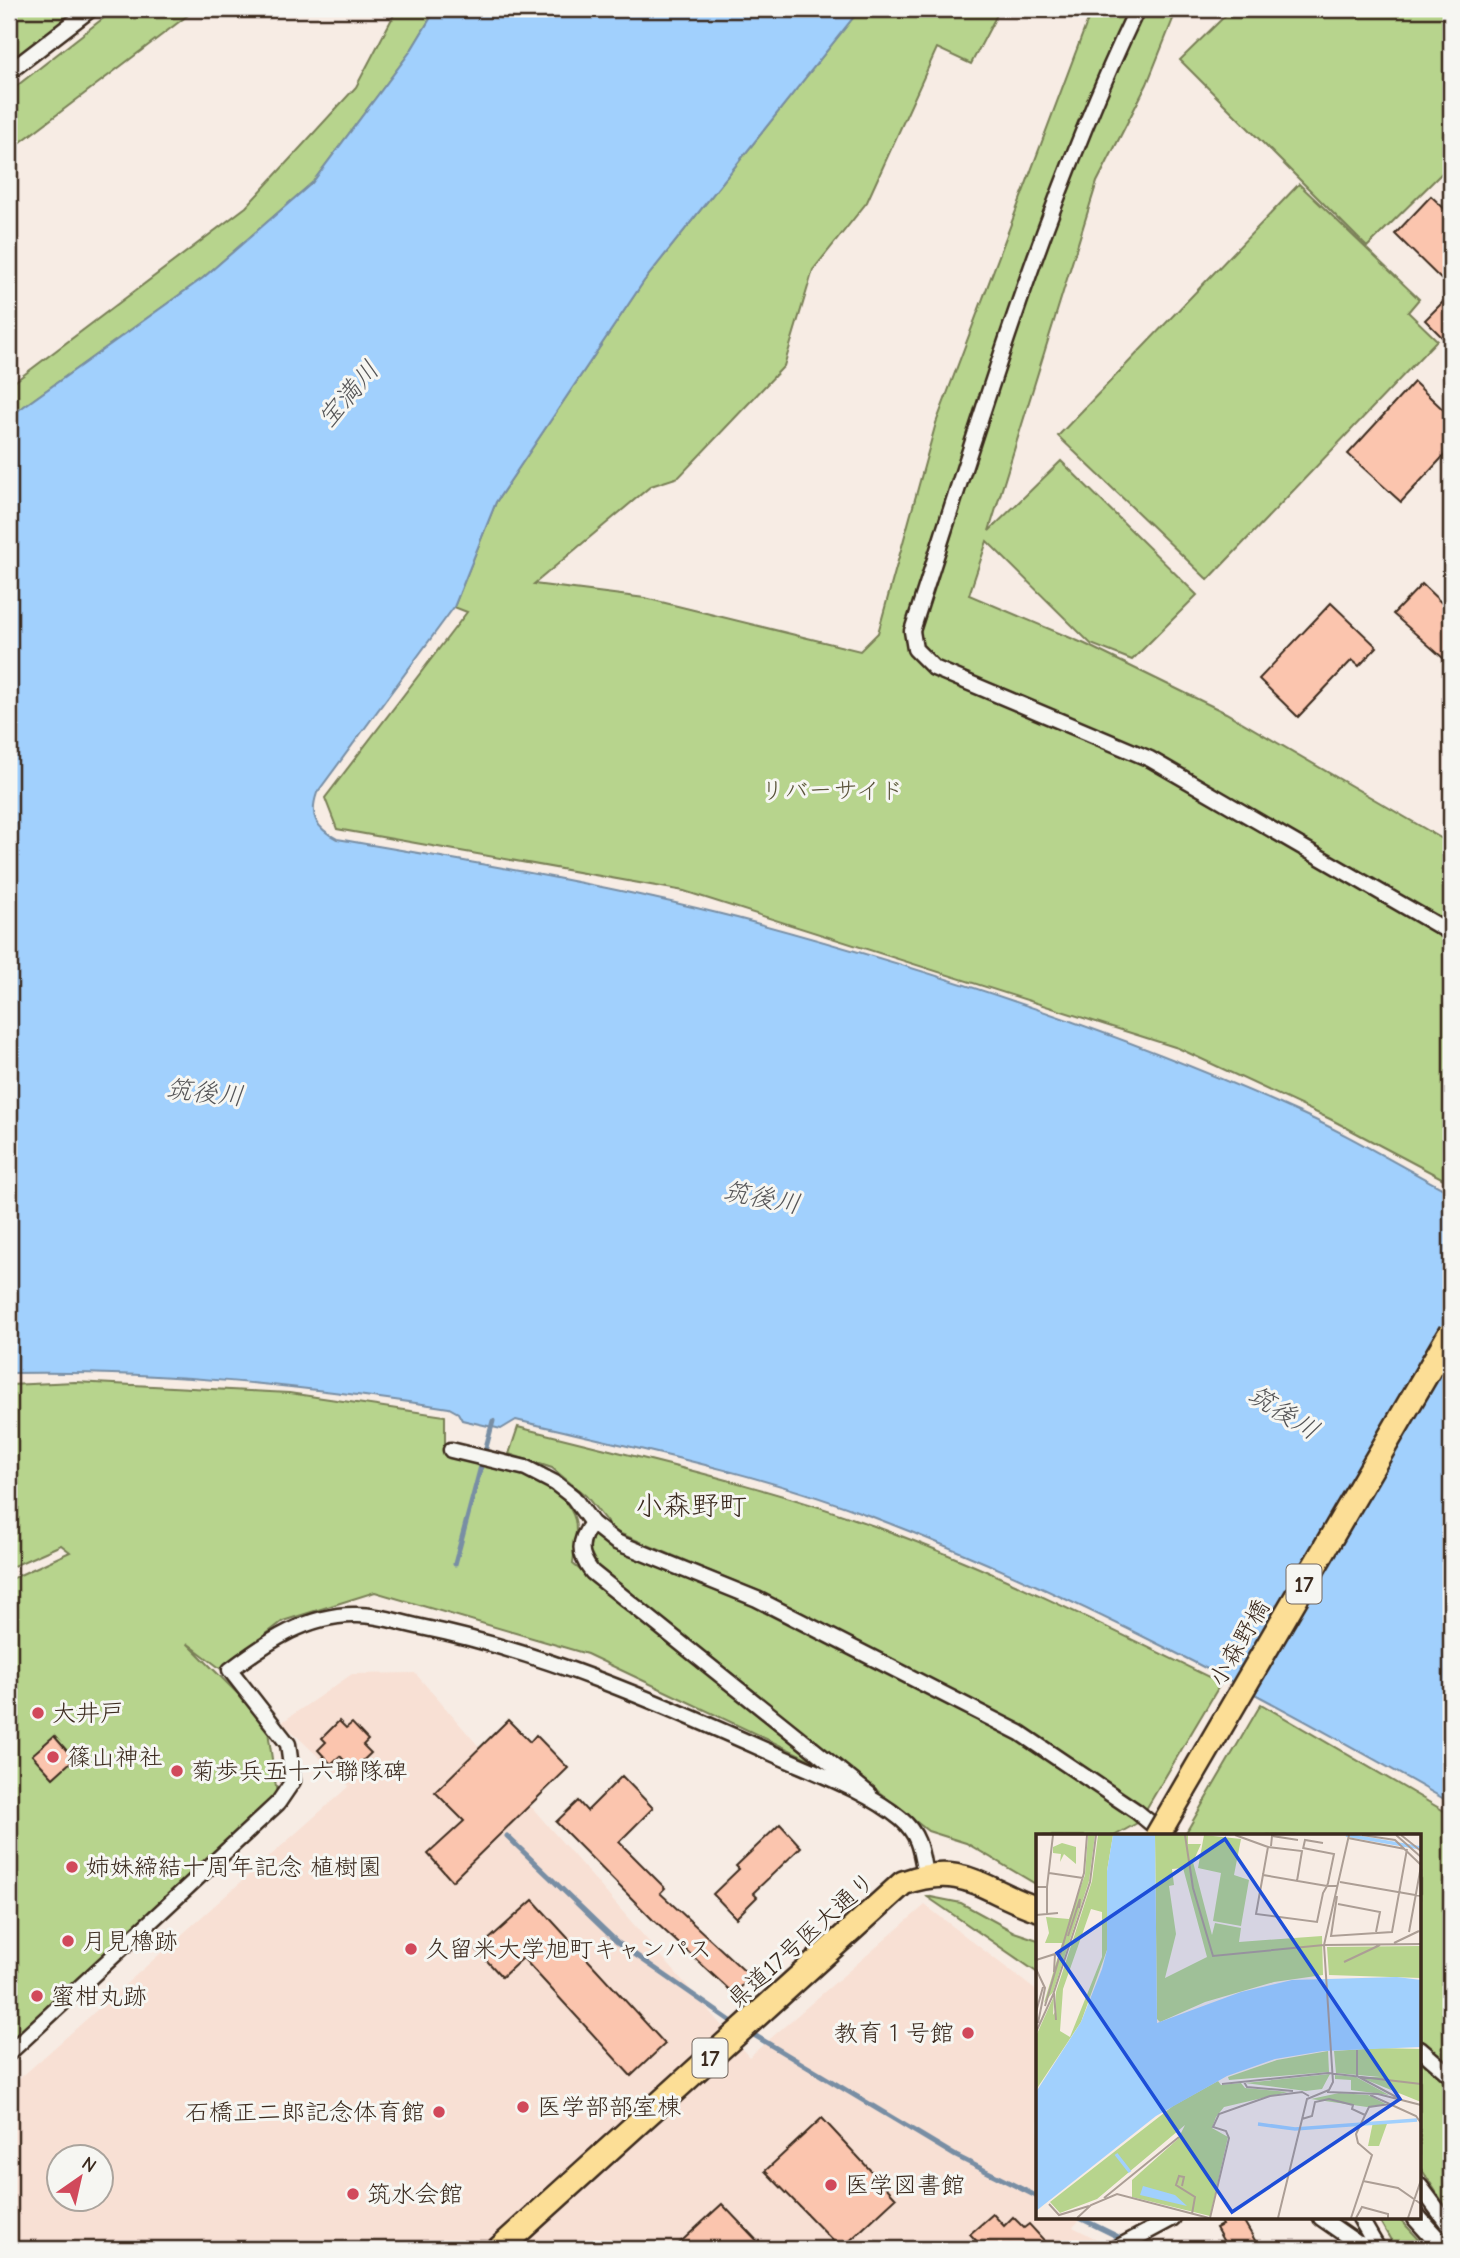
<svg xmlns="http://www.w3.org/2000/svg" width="1460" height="2258" font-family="'Comic Neue','Klee One',sans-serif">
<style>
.built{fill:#f8e0d4;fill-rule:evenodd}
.green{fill:#b7d48d;stroke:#797f56;stroke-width:2}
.water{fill:#a1d0fd;stroke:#788ea4;stroke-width:2}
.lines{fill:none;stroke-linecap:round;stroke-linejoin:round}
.stream{stroke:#788ea4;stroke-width:5}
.building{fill:#fbc5ae;stroke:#3b2a1e;stroke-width:2}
.minor-casing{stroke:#3b2a1e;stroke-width:19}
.tertiary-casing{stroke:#3b2a1e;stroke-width:23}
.primary-casing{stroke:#3b2a1e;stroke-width:28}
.minor{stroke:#f6f6f2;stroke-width:14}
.tertiary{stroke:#f6f6f2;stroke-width:18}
.primary{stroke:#fcde96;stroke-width:23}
.primary-bridge-casing{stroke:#3b2a1e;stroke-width:28;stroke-linecap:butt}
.primary-bridge{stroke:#fcde96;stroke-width:23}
.poi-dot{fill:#d1495b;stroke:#f6f6f2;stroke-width:2.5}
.labels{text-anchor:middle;stroke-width:6;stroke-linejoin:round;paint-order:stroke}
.shield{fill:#f6f6f2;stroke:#73675e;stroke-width:2}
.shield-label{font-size:23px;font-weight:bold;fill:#3b2a1e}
.park-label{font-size:24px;fill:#5a543a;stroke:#f6f6f2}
.street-label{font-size:24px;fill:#3b2a1e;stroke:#f6f6f2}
.poi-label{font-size:24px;fill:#3b2a1e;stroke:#f6f6f2;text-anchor:start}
.water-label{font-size:26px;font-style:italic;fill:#545456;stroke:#f6f6f2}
.quarter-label{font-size:28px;fill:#3b2a1e;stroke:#f6f6f2}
.inset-river{fill:none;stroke:#a1d0fd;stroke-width:3.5}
.inset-road{fill:none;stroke:#ac9e95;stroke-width:2}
.view{fill:#1d4ed8;fill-opacity:0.15;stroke:#1d4ed8;stroke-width:3.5}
.inset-edge{fill:none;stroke:#3b2a1e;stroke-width:3.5}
</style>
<rect width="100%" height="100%" fill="#f7ece4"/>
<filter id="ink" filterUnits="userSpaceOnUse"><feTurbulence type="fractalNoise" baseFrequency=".0143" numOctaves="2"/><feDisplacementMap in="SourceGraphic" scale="14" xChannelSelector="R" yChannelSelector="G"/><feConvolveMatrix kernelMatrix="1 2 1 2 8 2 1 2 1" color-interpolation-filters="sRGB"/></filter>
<g filter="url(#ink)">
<path class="built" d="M415,1673l334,384 176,-152 113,87v226h44l-9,9 43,22h-1107v-161l340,-302 -67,-64 70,-48zM60,2156h42v42h-42z"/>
<g class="green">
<path d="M12,9h67l-70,55v-53z"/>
<path d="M115,9h81l-187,142v-59z"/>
<path d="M397,9h39l-26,43 -98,131 -109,95 -194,139v-31l237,-179 110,-120z"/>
<path d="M860,9h140l-29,55 -34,-16 -70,154 -54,68 -29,96 -105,111 -28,9 -117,98 111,14 215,53 18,-18 58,-210 156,-414h85l-30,75 -50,98 -108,349 72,-70 136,134 -65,65 -41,-16 -104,-103 -18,54 116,49 141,69 225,131v339l-121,-64 -152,-71 -494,-157 -347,-62 -12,-31 142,-186 -13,-5 42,-105 148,-221z"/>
<path d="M1232,9h219v155l-84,83 -187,-187z"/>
<path d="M1299,184l120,115 -11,13 29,28 -229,240 -150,-144z"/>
<path d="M75,1382l214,11 156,23v38c38,11 118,21 130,66 3,13 -1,31 -2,44l242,198 -228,-108 -212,-62 -92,29 -62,48 -34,-26 55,55 26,33 9,63 -268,250v-464l61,-28 -9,-7 -52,23v-183z"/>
<path d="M518,1427c120,31 243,57 359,100 118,43 231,101 344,156l-76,128 -238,-143 -149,-77 -144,-60 -28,-35 -34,-28 -43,-14z"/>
<path d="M594,1532l163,74 263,135 119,81 -25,14h-76v44l-4,3 -68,-40 -38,-12 -328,-260 -11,-22z"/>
<path d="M1261,1704l190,111v400l-31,-48v-112l6,-9 -6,-5v-205h-236z"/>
<path d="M926,1896l35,7 53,29 24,8v33z"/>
<path d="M1378,2218h21l29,31h-32z"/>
</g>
<path class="water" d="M436,9h424l-216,272 -148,221 -42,105 -137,186c-8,23 -1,35 20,46 133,23 269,45 400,79 188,50 374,111 552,190 56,24 109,57 162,85v610c-186,-107 -377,-209 -578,-286 -115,-44 -238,-69 -357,-97l-15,9 -39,-9 -4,-7 -9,-5c-146,-22 -292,-38 -440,-35v-956l194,-139 109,-95 98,-131z"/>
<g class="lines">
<g class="stream">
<path d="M455,1564l38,-143"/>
<path d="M507,1836l110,106 121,84"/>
<path d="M749,2032l207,124 82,41"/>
<path d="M1080,2218l63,31"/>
</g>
</g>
<g class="building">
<path d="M1431,196l20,19v74l-56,-55z"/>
<path d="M1451,294v52l-26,-26z"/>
<path d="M1414,382l37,35v31l-50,54 -53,-48z"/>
<path d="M1422,584l29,28v53l-58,-51z"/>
<path d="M1331,603l46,44 -18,19 -7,-6 -54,57 -39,-38z"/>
<path d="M508,1720l22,22 6,-7 32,33 -116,113 -24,-27 36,-33 -29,-29z"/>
<path d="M339,1721l7,7 6,-5 16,17 -5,5 8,8 -18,17 -13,-14 -9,8 -13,-14 8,-8 -4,-4z"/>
<path d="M54,1736l20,23 -21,19 -21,-23z"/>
<path d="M622,1776l31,32 -34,34 46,46 -5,5 91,84 -17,17 -81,-74 -97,-98 22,-21 9,10z"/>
<path d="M780,1824l21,23 -48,46 4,4 -21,21 -23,-24 26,-25 -3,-3z"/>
<path d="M533,1900l132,144 -34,32 -108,-118 -21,19 -25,-27z"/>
<path d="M822,2118l74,80 -55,51 -76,-78z"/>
<path d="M722,2204l43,45h-92z"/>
<path d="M993,2214l11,12 9,-9 11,11 5,-4 23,25h-68l-14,-15z"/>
<path d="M1218,2218h24l18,31h-32l-12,-21 6,-3z"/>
</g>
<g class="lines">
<defs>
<g id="minor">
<path d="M1137,9c-95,200 -157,412 -225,622l3,18 19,19 216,91 301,174"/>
<path d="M9,72l82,-63"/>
<path d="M451,1450l75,18 29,15 18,14 19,26 24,19 141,57 263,134 116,78 29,24"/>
<path d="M592,1523c-14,18 -14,31 0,49l277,222"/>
<path d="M1420,2049l31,27"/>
<path d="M9,2053l269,-250 15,-22 -5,-37 -58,-74c37,-28 79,-57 128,-55 21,0 43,8 63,12 123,25 239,76 353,127 40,18 94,37 127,65 19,16 20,34 24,56"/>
<path d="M1420,2186l31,42"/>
<path d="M1321,2218l36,25 21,6"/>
<path d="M1360,2218l18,31"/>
<path d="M1115,2249l58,-31"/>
</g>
<path id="tertiary" d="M1417,2218l28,31"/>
<path id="primary" d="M499,2249l404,-366c62,-22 80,8 135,26"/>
</defs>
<use href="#minor" class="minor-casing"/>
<use href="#tertiary" class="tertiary-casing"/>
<use href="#primary" class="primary-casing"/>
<use href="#minor" class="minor"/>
<use href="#tertiary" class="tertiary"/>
<use href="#primary" class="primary"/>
<defs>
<path id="primary-bridge" d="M1157,1836l294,-504"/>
</defs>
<use href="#primary-bridge" class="primary-bridge-casing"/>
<use href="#primary-bridge" class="primary-bridge"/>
</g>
</g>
<g class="poi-dot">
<circle cx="38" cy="1713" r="7"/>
<circle cx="53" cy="1757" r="7"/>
<circle cx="177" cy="1771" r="7"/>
<circle cx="72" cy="1867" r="7"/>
<circle cx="68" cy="1941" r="7"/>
<circle cx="411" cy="1949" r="7"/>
<circle cx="37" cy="1996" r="7"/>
<circle cx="968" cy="2033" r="7"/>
<circle cx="523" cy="2107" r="7"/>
<circle cx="439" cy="2112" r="7"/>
<circle cx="831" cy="2185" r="7"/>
<circle cx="353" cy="2194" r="7"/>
</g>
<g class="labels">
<g class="shield">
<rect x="1286.5" y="1564.5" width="35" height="39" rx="5"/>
<rect x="692.5" y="2038.5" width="35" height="39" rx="5"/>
</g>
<g class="shield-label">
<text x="1304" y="1592">17</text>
<text x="710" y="2066">17</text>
</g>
<g class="park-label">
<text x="832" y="798">リバーサイド</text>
</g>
<g class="street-label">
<text transform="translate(1239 1643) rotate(-60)" y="8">小森野橋</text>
<text transform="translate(801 1940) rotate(-42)" y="8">県道17号医大通り</text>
</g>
<g class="poi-label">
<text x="52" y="1721">大井戸</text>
<text x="67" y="1765">篠山神社</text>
<text x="191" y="1779">菊歩兵五十六聯隊碑</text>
<text x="86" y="1875">姉妹締結十周年記念 植樹園</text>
<text x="82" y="1949">月見櫓跡</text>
<text x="425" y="1957">久留米大学旭町キャンパス</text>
<text x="51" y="2004">蜜柑丸跡</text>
<text x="954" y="2041" text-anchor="end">教育１号館</text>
<text x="537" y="2115">医学部部室棟</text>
<text x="425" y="2120" text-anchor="end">石橋正二郎記念体育館</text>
<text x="845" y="2193">医学図書館</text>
<text x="367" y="2202">筑水会館</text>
</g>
<g class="water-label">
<text transform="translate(348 394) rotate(-49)" y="9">宝満川</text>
<text transform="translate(205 1092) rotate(6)" y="9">筑後川</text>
<text transform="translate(762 1197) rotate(11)" y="9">筑後川</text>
<text transform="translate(1284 1412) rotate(32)" y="9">筑後川</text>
</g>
<g class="quarter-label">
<text x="691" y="1515">小森野町</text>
</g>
</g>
<g transform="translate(1036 1834)">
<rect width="385" height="385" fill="#f7ece4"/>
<path d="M52,1h7l-6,46 -36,111 -9,11 18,-60h-17l4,-10 -3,-16 23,2 16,-44zM62,1h15l-6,36v79l-26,72 -45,68v-54l18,-40 -1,19 2,-3 1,-20 36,-111zM55,75l11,3v45l-32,80 -10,-6 3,-42zM119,1h33v9h13l-8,18 19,73 3,-12 26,5 -2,14 83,-6 1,39 -49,7 -69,20 -45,20 -3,-3zM147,34l24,89 -42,21 11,-44 -7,-48 5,-1 -2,-16zM168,1l37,4 -7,36 15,5 -8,46 -28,-5 8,-48 -23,-5zM26,9l14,4v17l-12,-10 -4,8 1,-8 -8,-1v-6zM385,112v32l-92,-3 -2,-28zM344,214l41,1v53l-62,-25h21l-44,-4 -2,-22zM292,217l1,21 -100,8 -1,-3 49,-17zM294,240l-8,15 -16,2 -61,-8zM299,241l21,2 33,18 -38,-5v-10l-16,-1zM182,247l3,4 20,-2 4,5 43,4 -64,15 -8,10 -4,11 16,9 -18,79 -78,-19v-17l46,-41 7,-14 -88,74 -37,14 -10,-11 123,-96zM303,259l29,2 18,9 -19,3 -56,-8zM352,287l-9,25h-11l5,-24z" fill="#b7d48d" fill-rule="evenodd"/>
<path d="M77,1h42l2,188 84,-31 51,-12 105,-3 24,3v67l-98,4 -48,8 -48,17 -71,40 -120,95v-119l45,-70 21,-53 5,-19v-79zM107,352l32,9 12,11 -47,-11z" fill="#a1d0fd"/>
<path class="inset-river" d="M310,1l75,13M222,290l37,5 122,-9M80,320l14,18"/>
<path class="inset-road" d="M149,1l8,53 20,68 111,-11 97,-1M199,1l33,12 -5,28M326,1l33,5 26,25M360,1l25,22M365,1l20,16M312,4l57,11M235,12l1,-10 26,4M232,13l34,4 -5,30M267,14l31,6 -6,29 -1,3 -4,7 -6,29 -61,-8 7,-39 64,11h10M267,15l2,-9 18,3M13,39l34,5M304,48l81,14M0,53h11l6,-52M11,53v27M301,62l-6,40 61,-4 15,-83M302,70l42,8 -4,20M0,81l22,-2M373,98l12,-66M32,102l12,-37 -1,9M358,109l25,-12M0,126l19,-6 -1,18M308,128l36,-17M0,135l9,19 -7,35M18,159l2,27M9,172l39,-133 3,-38M0,178l7,-25M0,198l17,-37 37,-113 6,-47M321,242l43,23M321,242v-26M208,248l3,5 46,4M186,250l106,-11 93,11M291,258l51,2 43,11M334,261l46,21 5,7M266,285l10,-3 3,-14 14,-3 24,6 -1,4 13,6M327,347l35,7 23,16M146,352l2,-9 -5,-1 -3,9 19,12 -3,17M68,364l75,-61M13,370l10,11 30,-9M41,384l14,-13 26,-11 92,24M174,384l19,-80 -3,-7 -13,-4 6,-13 51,-18 32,-4 7,4M242,384l29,-119 22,-9 4,-8 -9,-137 25,-110M315,384l21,-63 -14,-12 -2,-9 13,-27 21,-3M320,384l6,-11 26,7v4M372,384l13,-38"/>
<path class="view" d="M189,5l175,260 -168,113 -175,-259z"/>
<rect width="385" height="385" class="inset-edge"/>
</g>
<rect width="1460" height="2258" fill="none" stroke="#f6f6f2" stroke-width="35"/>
<rect x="18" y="18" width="1425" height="2223" fill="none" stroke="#3b2a1e" stroke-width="2.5" filter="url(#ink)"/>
<g transform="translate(80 2178) rotate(34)"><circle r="33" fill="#f6f6f2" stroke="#aba49d" stroke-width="2"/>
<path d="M0-5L12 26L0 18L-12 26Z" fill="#d1495b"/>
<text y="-10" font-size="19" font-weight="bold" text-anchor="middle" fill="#3b2a1e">N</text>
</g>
</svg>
